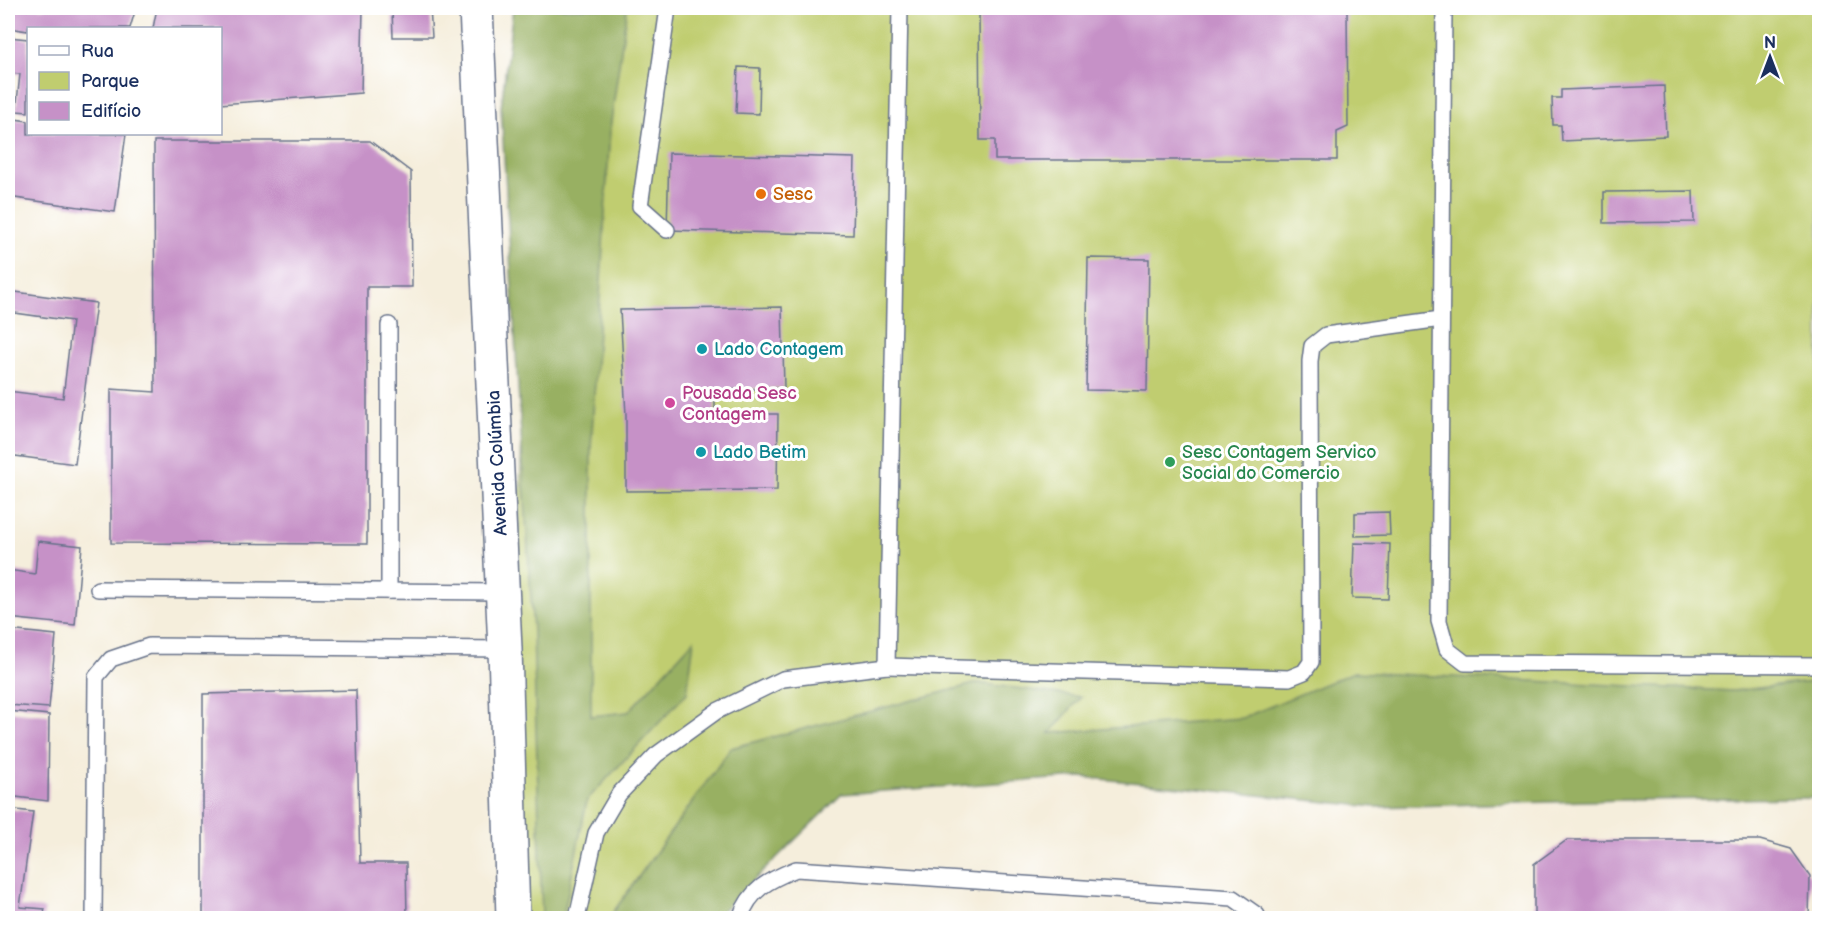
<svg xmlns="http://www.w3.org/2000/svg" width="1827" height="926" font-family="'Balsamiq Sans',sans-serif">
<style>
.green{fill:#c0cd6f;stroke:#6e7e66;stroke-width:1.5}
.forest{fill:#98b062;stroke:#5a7060;stroke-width:1.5}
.building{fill:#c691c7}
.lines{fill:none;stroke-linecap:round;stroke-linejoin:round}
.service-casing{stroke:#67728a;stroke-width:18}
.tertiary-casing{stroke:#67728a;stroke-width:36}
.service{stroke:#fff;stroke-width:15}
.tertiary{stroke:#fff;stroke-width:33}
.food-dot{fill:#e8710a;stroke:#fff;stroke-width:2}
.culture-dot{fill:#0f9aa8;stroke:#fff;stroke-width:2}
.hotel-dot{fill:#d1479c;stroke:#fff;stroke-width:2}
.leisure-dot{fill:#2e9e5b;stroke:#fff;stroke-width:2}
.labels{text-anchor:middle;stroke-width:6;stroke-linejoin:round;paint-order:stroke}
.food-label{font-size:18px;fill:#c56008;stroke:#fff;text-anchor:start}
.culture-label{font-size:18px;fill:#0d838f;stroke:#fff;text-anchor:start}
.hotel-label{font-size:18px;fill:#b23c85;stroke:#fff;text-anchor:start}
.leisure-label{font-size:18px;fill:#27864d;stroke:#fff;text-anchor:start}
.street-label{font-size:18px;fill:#1b2f5e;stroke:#fff}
</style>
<rect width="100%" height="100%" fill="#fff"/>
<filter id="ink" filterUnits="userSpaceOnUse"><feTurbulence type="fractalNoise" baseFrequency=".0167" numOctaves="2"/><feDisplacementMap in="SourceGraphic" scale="12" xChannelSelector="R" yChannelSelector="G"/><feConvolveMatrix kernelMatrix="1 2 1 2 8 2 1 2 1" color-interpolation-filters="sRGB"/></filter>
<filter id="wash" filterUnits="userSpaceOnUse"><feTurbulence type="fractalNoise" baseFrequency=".008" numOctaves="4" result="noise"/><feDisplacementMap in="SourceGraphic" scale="24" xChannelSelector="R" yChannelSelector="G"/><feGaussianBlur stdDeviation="1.35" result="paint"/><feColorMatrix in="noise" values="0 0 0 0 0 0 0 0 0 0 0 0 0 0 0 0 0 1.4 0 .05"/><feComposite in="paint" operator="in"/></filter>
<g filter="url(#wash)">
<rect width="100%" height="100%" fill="#f5eedc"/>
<path class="green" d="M538,8h1281v731l-928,16 -218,163h-170l29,-732z"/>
<g class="forest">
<path d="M513,8h114l-17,121 -19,320v267l37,-4 66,-72 -7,53 -100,107 -24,118h-21l-9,-286 -32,-524z"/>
<path d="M1354,672l379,19 86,-10v117l-195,2 -249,7 -294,-30 -239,17 -127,124h-106l122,-170 247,-65 103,14 -31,36 192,-15z"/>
</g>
<g id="blocks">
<g class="building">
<path d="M10,8h126l-6,20h-102v3l-19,-3z"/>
<path d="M157,8h206l-2,85 -141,11v-76h-67z"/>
<path d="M392,8h38l2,29h-39z"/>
<path d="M979,8h368l1,119 -11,5v28h-342v-20h-15z"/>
<path d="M8,37l20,2v73l-12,-1 4,-37 -12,-1z"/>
<path d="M738,67l22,1 -1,46 -23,-1z"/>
<path d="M1664,86l2,50 -104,5 -1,-16h-8l-1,-27h9v-8z"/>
<path d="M8,118l20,3v13h98l-11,78 -107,-15z"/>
<path d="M154,141h216l41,31 1,115h-45v257l-256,-1v-154l44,3z"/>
<path d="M669,153l186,5 -2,77 -186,-5z"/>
<path d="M1693,191l1,31 -90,1v-31z"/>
<path d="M1088,258l61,1 -2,132 -61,-1z"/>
<path d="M8,291l88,12 -21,161 -67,-9v-64l55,7 9,-77 -64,-9z"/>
<path d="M782,307l2,81 -69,2v24h63l-1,76 -151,1v-76l-6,-105z"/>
<path d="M1389,512l1,23 -35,1v-23z"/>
<path d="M38,541l44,5 -7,79 -67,-7v-48l27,4z"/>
<path d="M1354,543l36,1 -2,55 -36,-1z"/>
<path d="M8,630l48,5 -7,73 -41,-3z"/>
<path d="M356,690l4,173h46l1,55h-204v-224z"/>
<path d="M8,711l41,4 -1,86 -40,-5z"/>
<path d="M8,809l25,3 -13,95 25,2 -2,9h-35z"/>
<path d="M1567,840h193l31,9 19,27 -1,42h-275v-54z"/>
</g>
</g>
</g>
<g filter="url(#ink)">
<use href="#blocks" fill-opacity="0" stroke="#67728a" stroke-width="1.5"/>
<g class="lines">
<defs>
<g id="service">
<path d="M1444,8l-5,613 8,28 18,14 355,2"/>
<path d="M667,230l-27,-24 28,-198"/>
<path d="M389,325v266"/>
<path d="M98,589l405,3"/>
<path d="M887,666l402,12 15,-6 7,-10 -1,-301 2,-15 14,-11 115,-16"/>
<path d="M94,918l2,-241 15,-18 38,-13 356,3"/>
<path d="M577,918l19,-85 23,-39 37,-39 61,-44 66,-32 104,-13 13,-658"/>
<path d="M740,918c10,-29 29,-38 56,-49l437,29 24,17 1,3"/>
</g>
<path id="tertiary" d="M476,8l29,641 8,269"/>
</defs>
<use href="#service" class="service-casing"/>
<use href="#tertiary" class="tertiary-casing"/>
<use href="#service" class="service"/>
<use href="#tertiary" class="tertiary"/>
</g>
</g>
<circle class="food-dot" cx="761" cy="194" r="6"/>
<g class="culture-dot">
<circle cx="702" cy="349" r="6"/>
<circle cx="701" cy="452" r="6"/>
</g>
<circle class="hotel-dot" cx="670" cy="403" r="6"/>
<circle class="leisure-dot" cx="1170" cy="462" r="6"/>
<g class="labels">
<g class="food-label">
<text x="773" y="200">Sesc</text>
</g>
<g class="culture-label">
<text x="714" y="355">Lado Contagem</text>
<text x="713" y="458">Lado Betim</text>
</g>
<g class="hotel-label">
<text x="682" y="399">Pousada Sesc<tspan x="682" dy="21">Contagem</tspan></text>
</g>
<g class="leisure-label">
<text x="1182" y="458">Sesc Contagem Servico<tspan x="1182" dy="21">Social do Comercio</tspan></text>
</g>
<g class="street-label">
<text transform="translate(497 463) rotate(-93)" y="6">Avenida Colúmbia</text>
</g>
</g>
<rect width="1827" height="926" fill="none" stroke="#fff" stroke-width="30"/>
<rect x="27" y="27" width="195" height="108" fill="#ffffff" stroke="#a4acbf" stroke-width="1.5"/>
<rect x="39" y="46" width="30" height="9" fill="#ffffff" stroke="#a4acbf" stroke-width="1.5"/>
<text x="81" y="57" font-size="18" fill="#1b2f5e">Rua</text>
<rect x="39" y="72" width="30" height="18" fill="#c0cd6f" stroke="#a4acbf" stroke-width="1.5"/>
<text x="81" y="87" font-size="18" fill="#1b2f5e">Parque</text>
<rect x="39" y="102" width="30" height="18" fill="#c691c7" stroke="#a4acbf" stroke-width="1.5"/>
<text x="81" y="117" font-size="18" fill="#1b2f5e">Edifício</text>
<g transform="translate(1770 57)" stroke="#ffffff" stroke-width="4.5" paint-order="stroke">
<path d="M0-4.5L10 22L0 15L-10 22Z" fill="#1b2f5e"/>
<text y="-9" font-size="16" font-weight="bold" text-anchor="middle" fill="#1b2f5e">N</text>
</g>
</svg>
